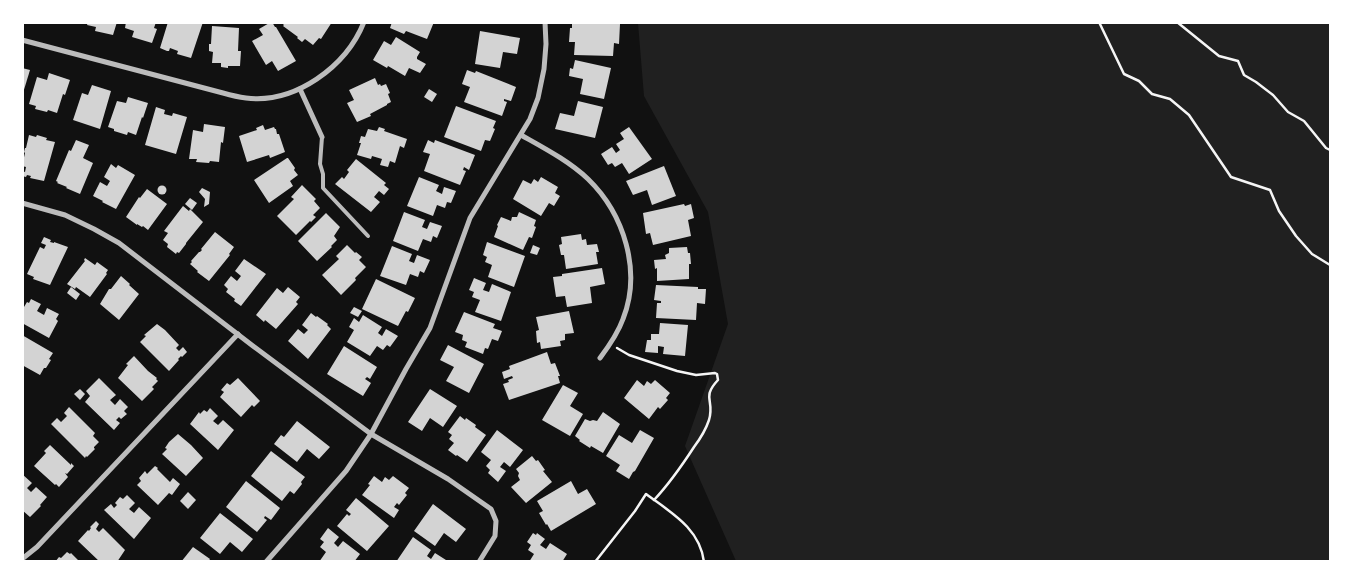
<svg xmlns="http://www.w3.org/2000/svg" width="1353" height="584" font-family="Roboto,sans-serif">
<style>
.green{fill:#202020}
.building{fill:#d3d3d3}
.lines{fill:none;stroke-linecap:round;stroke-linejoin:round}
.path{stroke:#f5f5f5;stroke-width:2.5}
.service{stroke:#bcbcbc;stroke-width:4}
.minor{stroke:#bcbcbc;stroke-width:5}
</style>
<rect width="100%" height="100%" fill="#111"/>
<path class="green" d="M638,23h692v538h-594l-51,-115 43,-122 -20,-112 -64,-116z"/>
<g class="building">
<path d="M88,22h29l-4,13 -18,-4 1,-4 -9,-2z"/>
<path d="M126,22h30l-2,6 3,1 -5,14 -20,-6 2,-6 -9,-3z"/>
<path d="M168,22h35l-12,36 -14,-4 1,-3 -8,-3 -1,3h-2l-7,-3z"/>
<path d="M271,22h1l3,5h1l20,34 -18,10 -6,-10 -6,4 -14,-24 11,-6 -4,-6z"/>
<path d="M281,22h51l-11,17 -2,-1 -6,7 -8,-6 -3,3 -5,-4 1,-1 -15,-11 1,-1z"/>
<path d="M392,22h42l-7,17 -21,-8 -2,3 -14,-6z"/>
<path d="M572,22l48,2 -1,20 -5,-1 -1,13 -39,-1 1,-13h-6l1,-14h2z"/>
<path d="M212,26l27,2 -1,23h3l-1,15h-12v2l-7,-1v-4h-9l1,-11 -4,-1v-7h2z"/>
<path d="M480,31l40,7 -3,16 -14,-2 -3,16 -25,-4z"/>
<path d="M396,37l24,15 -3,5v2l9,5 -6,9 -11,-5 -4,8 -17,-10 -1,2 -14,-8 11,-19 7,4z"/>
<path d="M575,60l36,8 -7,31 -24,-5 3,-15 -14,-3 1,-8 3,1z"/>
<path d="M22,68l8,2 -7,23h-1z"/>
<path d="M467,70l8,3 1,-2 40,16 -5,14 -7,-2v2l3,1 -5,14 -38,-14 6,-15 -8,-3z"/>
<path d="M49,73l21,7 -5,15 -2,-1 -6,19 -9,-3 -1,2 -12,-3 1,-3 -7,-2 8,-27 10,3z"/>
<path d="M375,78l3,7 2,-1 1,2 5,-2 4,9 -2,1 3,8 -4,2v1l-17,9 1,2 -14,6 -10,-19 7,-3 -5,-10z"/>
<path d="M92,85l19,6 -11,38 -27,-9 9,-27 6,2z"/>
<path d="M429,89l8,5 -5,8 -8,-5z"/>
<path d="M128,97l20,6 -5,15 -1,-1 -6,18 -8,-3 -1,3 -13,-4v-2l-6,-2 9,-26 9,2z"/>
<path d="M578,101l25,6 -8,31 -40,-9 5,-16 14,3z"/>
<path d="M456,106l40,15 -3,7 2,1 -5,12 -5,-1 -4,11 -37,-14z"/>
<path d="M156,107l9,3 -1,4 8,2 1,-3 14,4 -11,37 -31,-9z"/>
<path d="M204,124l21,3 -2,16 -2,-1 -2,20 -9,-1 -1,2 -13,-1 1,-3h-8l4,-29 10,2z"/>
<path d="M263,125l2,5 9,-3 1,2h1l1,5h2l6,18 -15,6 -1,-3 -22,7 -8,-26 18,-6 -1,-2z"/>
<path d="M379,127l6,2 -1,2 23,8 -3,9 -4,-2 -5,17 -5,-2 -2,6 -8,-2 2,-6 -10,-3 -1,3 -14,-4 4,-12h-2l2,-7 4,1 3,-8 9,2z"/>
<path d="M629,127l23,32 -23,15 -7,-11 -7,4 -3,-4 -4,2 -7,-11 11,-7 4,6 4,-3 -4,-6 8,-5 -4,-6z"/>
<path d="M29,135l7,2 1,-2 10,3 -1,2 9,2 -11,39 -14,-3 1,-2 -4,-1 -1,2 -4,-1v-5l3,1 1,-5 -4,-1 3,-13 -1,-1 1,-4h1z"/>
<path d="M76,140l13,5 -6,13 10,5 -13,31 -14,-6 1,-1 -10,-4 1,-1 -2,-1 13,-31 2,1z"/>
<path d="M428,140l6,3 1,-3 40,15 -6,15 -5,-3 -1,3 3,1 -6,14 -36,-14 6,-17 -7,-2z"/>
<path d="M287,158h1l7,10 -1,2 4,5 -8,6 3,5 -24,17 -15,-23z"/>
<path d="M356,159l30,24 -2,2 5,4 -5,6 -5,-4 -5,6 6,5 -9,10 -36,-28 7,-7 2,2 5,-7 -2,-2z"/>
<path d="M111,164l5,4 2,-3 17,10 -19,34 -14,-7 1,-1 -10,-5 7,-14 7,4 3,-5 -6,-4z"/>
<path d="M664,166l12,30 -24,9 -5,-15 -14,5 -7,-14z"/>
<path d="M419,177l20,8 -3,6 6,3 2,-7 12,4 -5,12 -4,-1 -2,6 -8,-3 -4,11 -26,-10z"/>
<path d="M541,177l17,10 -3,6 5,3 -6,10 -5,-3 -8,13 -28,-17 10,-19 8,4 3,-5 4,3z"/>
<path d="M302,185l14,14 -2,2 6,7 -7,7 3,2 -5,5 -1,-1 -14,14 -19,-19 17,-17 -3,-2z"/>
<circle cx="162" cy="190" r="4.5"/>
<path d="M202,188l8,4 -1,12 -5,3 1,-8 -6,-7z"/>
<path d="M147,189l20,15 -19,26 -5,-4 -1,1 -5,-3v1l-11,-8 13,-20 1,1z"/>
<path d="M190,198l7,5 -5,7 -7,-6z"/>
<path d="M684,204l1,2 6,-2 3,14 -6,2 3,16 -38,9 -3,-12 -4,1 -3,-21z"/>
<path d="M183,206l6,5 1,-2 13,13 -17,21v1l-7,9 -2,-1 -1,2 -9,-7 1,-3 -5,-4 5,-7 -4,-2z"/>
<path d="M404,212l21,8 -3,7 5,2 3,-7 12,4 -5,12 -4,-2 -2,6 -8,-3 -5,12 -25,-10z"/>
<path d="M519,212l17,8 -2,6 2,1 -4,11 -3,-1 -6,13 -29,-13 4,-11 -1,-1 4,-8 10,4 1,-4h5z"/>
<path d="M326,213l14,14 -6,9 3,4 -6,6 1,1 -15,14 -19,-20z"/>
<path d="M215,232l19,15 -5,7 1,1 -21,26 -12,-9 1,-1 -8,-7 2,-2 -1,-1 8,-9h1l2,-2 -1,-1z"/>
<path d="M581,234l1,6 4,-1 1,6 10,-1 2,8h-3l2,12 -32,5 -2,-14h-3l-2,-10 3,-1 -1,-7z"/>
<path d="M44,237l7,3 -1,2 4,1v-1l14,5 -18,38 -17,-6 1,-2 -7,-3 13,-27 4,2 2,-4 -5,-2z"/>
<path d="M487,242l38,14 -11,31 -26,-10 4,-12 -7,-3 2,-5 -4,-2z"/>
<path d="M347,245l8,8 1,-1 6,5 -3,3 7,7 -11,11 1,2 -15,15 -19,-20 17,-16 -3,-3z"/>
<path d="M533,245l7,3 -3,7 -7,-2z"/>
<path d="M392,246l20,8 -3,7 5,2 3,-8 13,5 -6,13 -4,-2 -2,6 -8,-3 -4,11 -26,-9z"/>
<path d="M687,247l1,6h2l1,11h-2v15l-32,2v-13l-2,1 -1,-9 12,-1 -1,-4 4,-2v-5z"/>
<path d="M85,258l10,7 2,-3 11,8 -2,3 1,1 -17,23 -14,-10 -1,2 -8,-5 18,-23 -1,-1z"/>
<path d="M244,259l22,15 -25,32 -7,-5 1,-2 -9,-7 2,-3 -4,-4 7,-9 6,5 4,-5 -6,-5z"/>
<path d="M602,268l3,16 -15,3 2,16 -25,4 -2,-11 -9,1 -3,-20 9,-1v-2z"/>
<path d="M121,276l9,8 -1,1 10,9 -20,26 -19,-16 9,-15h2z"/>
<path d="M474,278l12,5 -3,7 6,2 3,-8 19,8 -10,29 -26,-9 5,-12 -8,-3 2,-5 -5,-2z"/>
<path d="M376,279l39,19 -7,14 -2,-1 -8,15 -36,-17z"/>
<path d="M656,285l42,2v2h8l-1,15 -8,-1 -1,17 -40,-2 1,-15h4v-2l-7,-1z"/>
<path d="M71,287l9,7 -4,6 -9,-7z"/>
<path d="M288,287l12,10 -4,5 2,2 -22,25 -11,-9 -1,2 -8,-7 21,-27 6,5z"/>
<path d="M31,299l10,5 -4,7 7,4 3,-7 12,6 -3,5 2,2 -9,17 -27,-15v-17l2,1 3,-5 2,1z"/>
<path d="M354,307l8,4 -4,6 -8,-4z"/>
<path d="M569,311l5,22 -9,1v6l-5,1 1,5 -20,3 -1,-7 -3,1 -1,-12 3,-1 -3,-13z"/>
<path d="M464,312l31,12 -2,4 9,3 -4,10 -6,-2 -4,10 -3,-1 -2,6 -18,-7 2,-5 -5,-2 1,-5 -8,-3z"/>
<path d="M311,313l5,4 1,-1 11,8 -1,1 4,4 -23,30 -20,-18 10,-12 6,5 4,-4 -6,-5z"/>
<path d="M363,315l19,12 -4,6 4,3 4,-7 12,7 -8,11 -3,-2 -4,5 -6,-4 -7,10 -23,-14 7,-12 -5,-3 5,-9 5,4z"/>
<path d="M660,323l28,2 -3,31 -22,-2 1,-7 -6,-1v7l-13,-1 2,-12h4v-6h8z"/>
<path d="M157,324l8,6 14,15 -3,3 3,3 4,-4 4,5 -5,5 -1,-1 -3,3 1,1 -10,11 -29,-29 6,-6 -2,-1z"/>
<path d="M22,335l31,18 -4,6 2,1 -5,8h-2l-4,7 -18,-10z"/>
<path d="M448,345l36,19 -15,29 -23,-12 8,-14 -14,-7z"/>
<path d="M344,346l33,21 -7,12 -3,-2 -2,2 6,4 -8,13 -36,-22z"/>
<path d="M547,352l4,12 4,-1 5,13h-2l2,7 -51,17 -6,-16 6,-2 -1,-2 5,-2 -1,-2 -8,3 -2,-7 8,-3 -1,-3z"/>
<path d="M134,356l14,15 9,7 -1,1 2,2 -6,6 2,2 -12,12 -24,-23 10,-13 -2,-1z"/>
<path d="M99,378l17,17 -6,5 5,5 5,-6 8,8 -4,4 3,3 -6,5 -2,-2 -3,3 4,3 -6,7 -29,-28 5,-6 -4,-5z"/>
<path d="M238,378l22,23 -6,6 -2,-2 -11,12 -21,-20 4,-5 -3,-2 6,-7 3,2z"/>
<path d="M637,380l7,6 3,-5 4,3 4,-4 15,13 -4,5 2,2 -8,9 -2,-2 -9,12 -25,-21z"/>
<path d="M563,385l15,8 -8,13 13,8 -13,22 -28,-16z"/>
<path d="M80,389l5,5 -5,6 -6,-6z"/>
<path d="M430,389l27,17 -14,21 -13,-9 -8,13 -14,-9z"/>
<path d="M69,407l26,26 -2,3 6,6 -5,5v1l1,1 -8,8 -1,-1 -1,2 -34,-34 6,-6 4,4 6,-6 -3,-3z"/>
<path d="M210,408l8,8 -5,5 5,4 5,-5 11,10 -16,20 -28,-26 9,-12 1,2 4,-4 3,2z"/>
<path d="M603,412l17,12 -17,29 -12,-7 -1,2 -11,-7 1,-1 -5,-4 10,-17 5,2 3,-1 4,1z"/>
<path d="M460,416l5,4 1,-2 10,7 -1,2 11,8 -19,27 -10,-7 -1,1 -8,-6 6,-7 -5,-4 3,-4 -4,-3z"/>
<path d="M297,421l33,26 -11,12 -12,-10 -10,13 -23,-18 7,-9 3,2z"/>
<path d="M497,430l26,20 -13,17 -6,-5 -4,5 6,4 -8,11 -10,-9 2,-3 -4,-4 5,-6 -10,-8z"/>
<path d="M640,430l14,8 -19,33 -2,1 -4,7 -13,-8 4,-6 -14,-9 13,-21 13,8z"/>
<path d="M178,434l13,11 12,13 -17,18 -24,-22 5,-5 -2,-1 4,-6z"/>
<path d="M50,445l21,20v-2l3,3 -7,8 -2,-1 3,4 -9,10 -3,-3 -1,1 -21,-19 12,-13 -2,-2z"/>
<path d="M271,451l34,26 -4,5 1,2 -8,10 -4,-3 -8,10 -31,-25z"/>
<path d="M532,456l4,5 2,-1 7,10 -2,1 9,11 -26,21 -15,-16 9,-7 -2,-4 1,-3 -3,-4z"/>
<path d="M155,466l3,2 -1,1 13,13 3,-4 7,6 -8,11 -3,-2 -11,12 -21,-20 4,-4 -2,-3 6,-7 2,3z"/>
<path d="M22,474l10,9 -5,5 4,4 5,-5 11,10 -7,8 1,1 -11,11 -8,-7z"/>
<path d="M374,476l8,6 3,-5 4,3 4,-4 16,12 -4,5 2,2 -8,10 -2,-2 -3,4 5,3 -5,8 -32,-23 8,-10 -2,-1z"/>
<path d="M246,481l34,27 -9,12 -6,-4 -1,2 3,2 -10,12 -31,-25z"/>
<path d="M571,481l7,13 9,-5 9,15 -45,27 -4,-7 -1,1 -7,-12 4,-2 -6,-10z"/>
<path d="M188,492l8,8 -8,9 -8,-8z"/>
<path d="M127,495l8,8 -6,6 5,4 5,-6 12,11 -17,21 -30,-29 7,-6 3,4 3,-3 -2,-2 5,-6 3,2z"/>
<path d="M356,498l33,28 -22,25 -30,-25 10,-12 2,2 2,-2 -5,-4z"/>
<path d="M433,504l33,25 -10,13 -12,-9 -9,13 -21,-15z"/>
<path d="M220,513l33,26 -11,13 -12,-10 -10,12 -20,-16z"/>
<path d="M96,521l3,3 -3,5 3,3 4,-4 22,22 -8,12h-17l-22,-21 10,-11 1,1 2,-3 -1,-1z"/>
<path d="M328,528l11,9 -5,6 4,4 5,-6 17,13 -6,8h-35l7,-10 -6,-5 4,-5 -4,-3z"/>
<path d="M533,533l3,2 1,-2 8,6 -5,6 6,4 4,-6 17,11 -5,8h-33l5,-8 -6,-4 3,-5 -4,-3z"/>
<path d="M413,537l18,13 -4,6 4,3 4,-6 11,7 -1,2h-49z"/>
<path d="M193,547l17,12 -2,3h-27z"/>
<path d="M67,552l3,2 1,-1 9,9h-25l4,-5 2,1z"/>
</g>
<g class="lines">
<g class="path">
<path d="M1099,22l25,52 15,7 13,13 18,5 19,16 42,62 39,13 9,21 17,25 16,18 18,11"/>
<path d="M1177,22l42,34 19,5 6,14 12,7 17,13 15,17 16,9 22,27 4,2"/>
<path d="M617,348l12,7 48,16 19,4 19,-2 2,1 1,6c-17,18 -3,20 -9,40 -3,9 -9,19 -15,27 -13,20 -24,36 -40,53"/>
<path d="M595,562l40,-51 11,-17c24,18 54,34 58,68"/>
</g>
<path class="service" d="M322,137l-2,27 3,10v14l45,48"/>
<g class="minor">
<path d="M22,40l201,53c7,2 15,4 23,5 49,6 100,-31 118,-76"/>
<path d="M300,89l22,48"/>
<path d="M521,135c23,13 48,26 67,44 36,35 54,92 35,140 -5,14 -14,27 -23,39"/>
<path d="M22,203l43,12 29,14 25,14 134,103 118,88 77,45 43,30 5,12 -1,15 -16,26"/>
<path d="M22,559l15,-12 201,-213"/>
<path d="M266,562l80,-91 25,-37 35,-65 24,-41 40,-110 60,-99 8,-21 6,-29 2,-25 -1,-22"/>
</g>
</g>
<rect width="1353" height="584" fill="none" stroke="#ffffff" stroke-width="48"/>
</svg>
